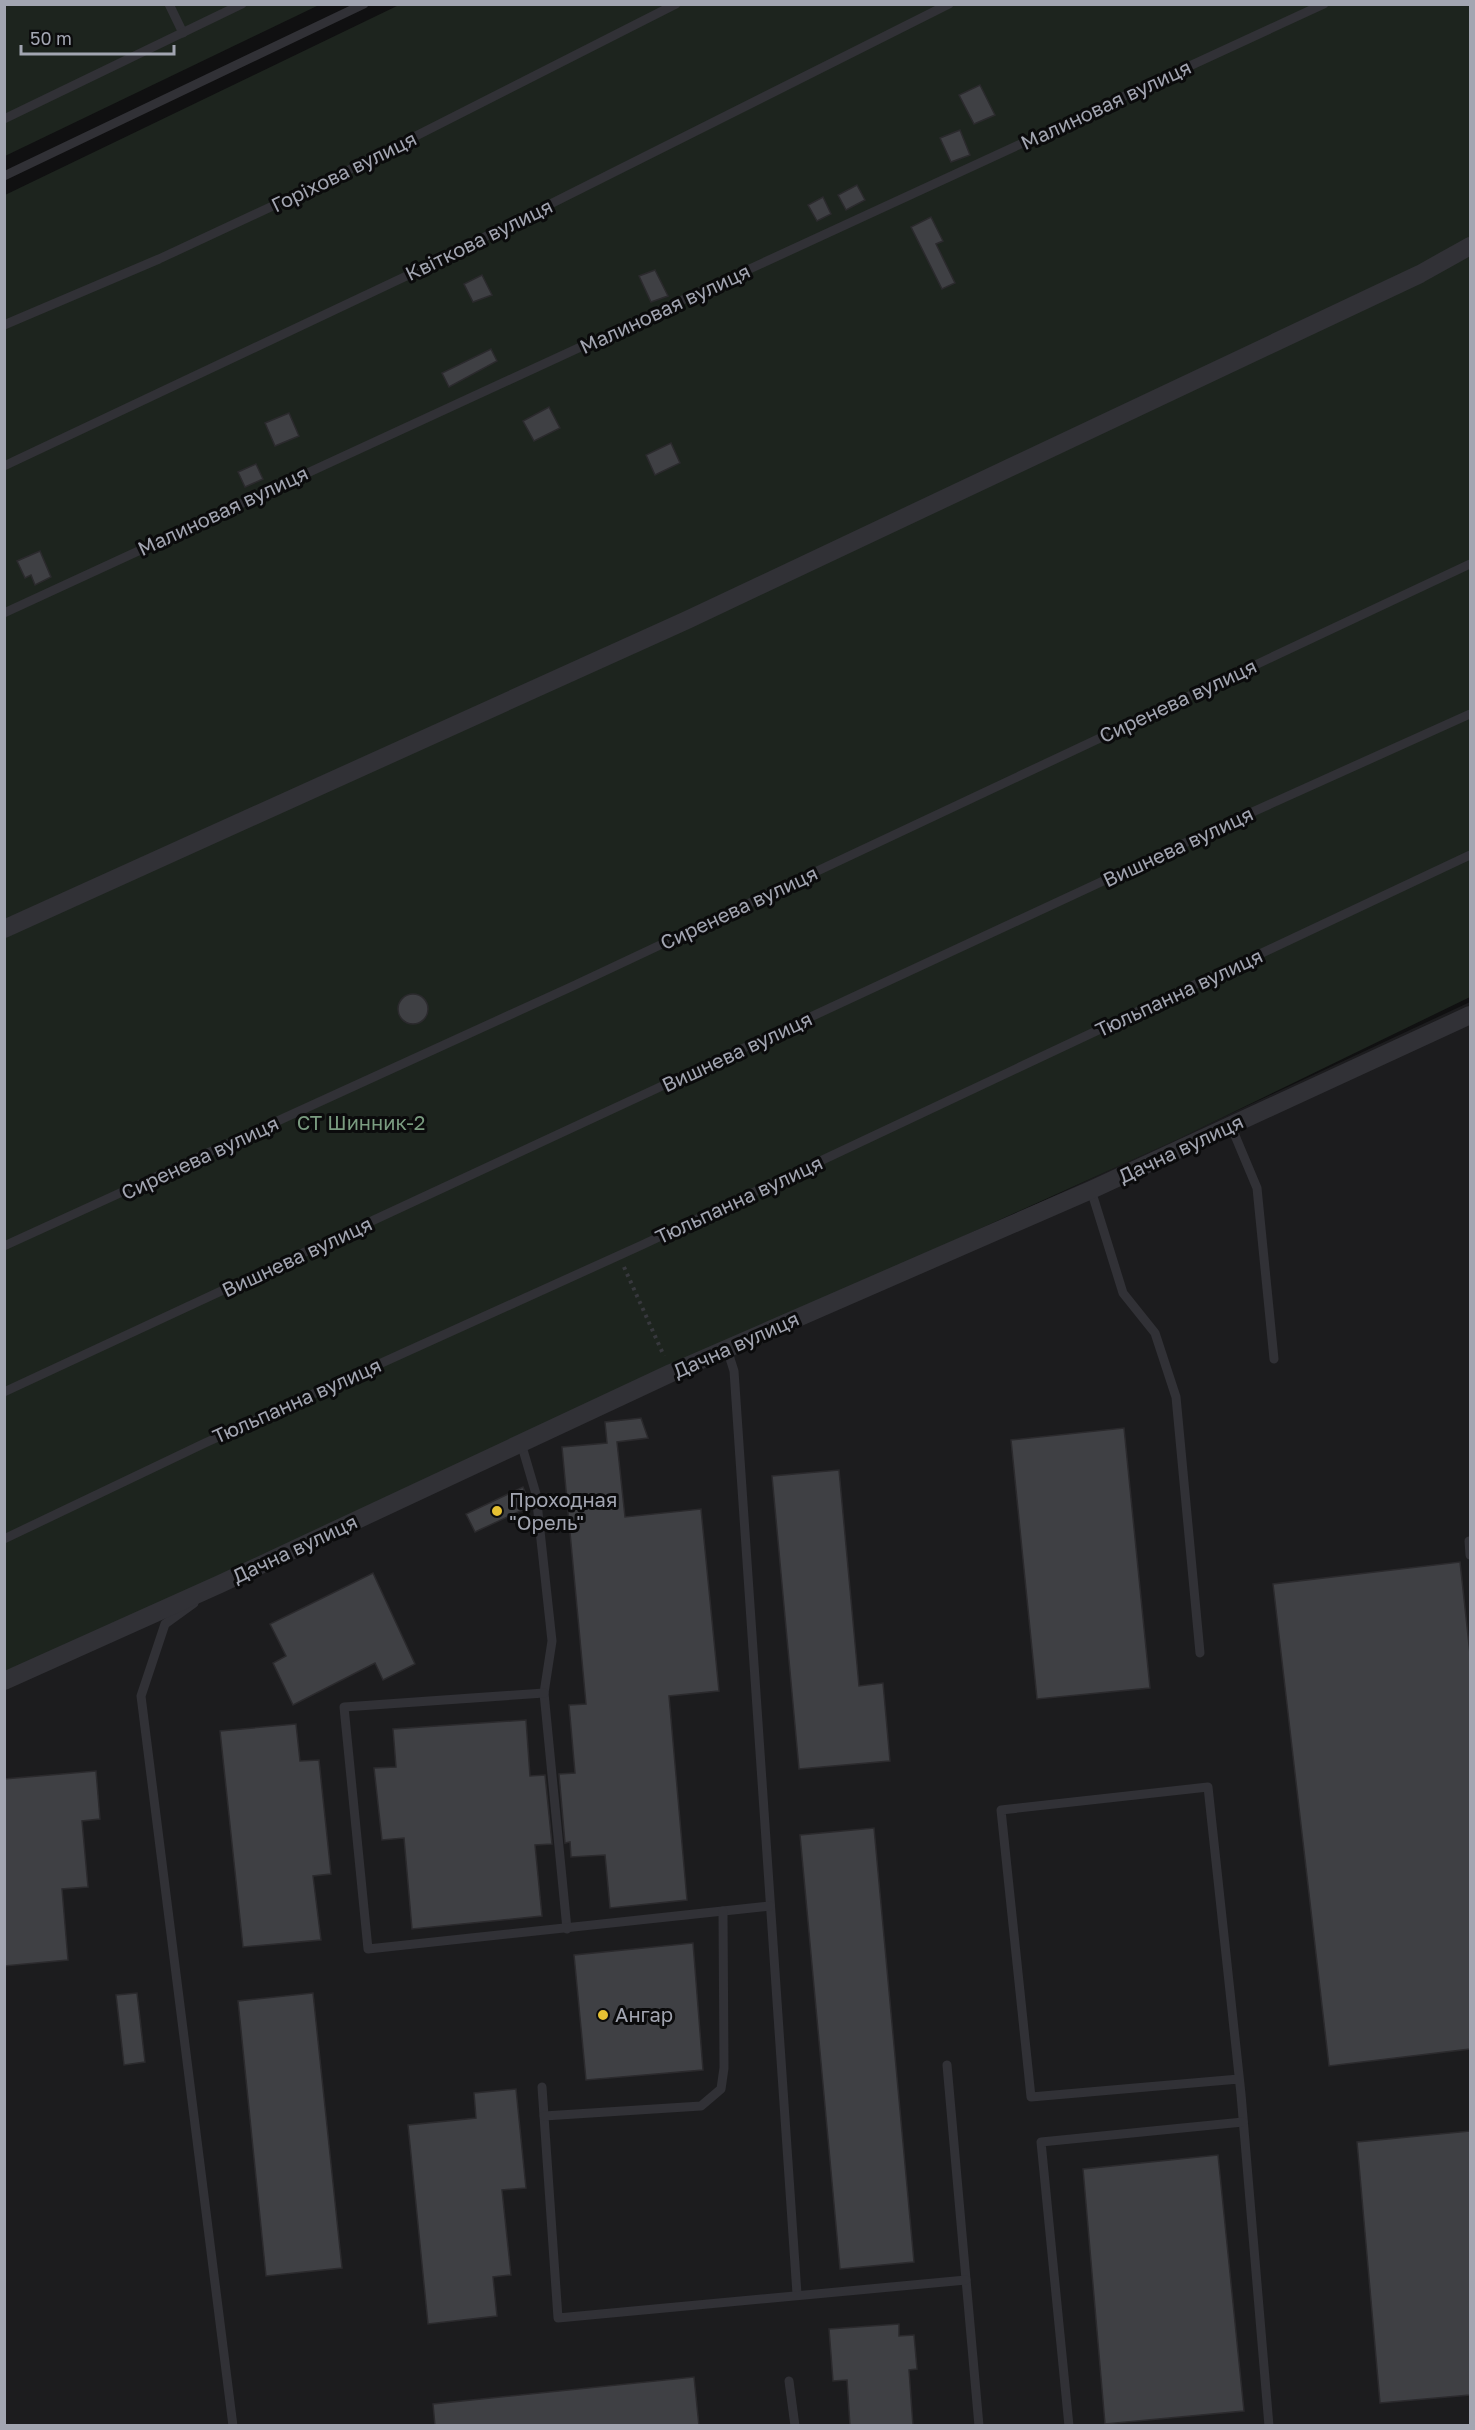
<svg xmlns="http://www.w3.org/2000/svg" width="1475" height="2430" font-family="'Golos Text',sans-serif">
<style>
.built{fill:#1c1c1e}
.green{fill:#1d241e}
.building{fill:#3f4044;stroke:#2b2a2d;stroke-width:1.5}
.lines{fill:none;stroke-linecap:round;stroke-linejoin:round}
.path{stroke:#37383d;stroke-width:4;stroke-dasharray:3 4.5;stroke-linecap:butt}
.lane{stroke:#313136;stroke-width:9}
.street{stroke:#313136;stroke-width:18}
.poi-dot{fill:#e6c133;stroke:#0b0b0c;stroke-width:2}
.labels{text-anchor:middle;stroke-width:6;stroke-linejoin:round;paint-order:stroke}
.street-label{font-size:20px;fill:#a2a5b1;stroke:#0b0b0c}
.park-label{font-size:20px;fill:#7a9c80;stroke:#0b0b0c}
.poi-label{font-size:20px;fill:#a2a5b1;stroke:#0b0b0c;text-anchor:start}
</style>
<rect width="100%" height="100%" fill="#101011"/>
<path class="built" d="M1470,1002v1423h-1465l-1,-740z"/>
<g class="green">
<path d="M5,5h314l-314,151z"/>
<path d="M399,5h1071v992l-294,143 -559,253 -612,285v-1483z"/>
</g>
<g class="building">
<path d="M980,85l15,30 -21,9 -15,-29z"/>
<path d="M960,130l10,25 -19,7 -11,-24z"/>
<path d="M857,185l8,15 -19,10 -8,-15z"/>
<path d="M823,197l8,17 -14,7 -9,-16z"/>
<path d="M931,217l12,24 -7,3 19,39 -13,6 -31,-62z"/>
<path d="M655,270l13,26 -17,6 -12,-26z"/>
<path d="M482,275l10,20 -19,7 -9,-18z"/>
<path d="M491,349l6,12 -48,26 -7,-14z"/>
<path d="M549,407l11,21 -26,13 -11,-20z"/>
<path d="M289,413l10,23 -24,10 -10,-23z"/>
<path d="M671,443l9,20 -25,12 -9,-20z"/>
<path d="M256,464l7,15 -18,8 -7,-15z"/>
<path d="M40,551l11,26 -16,8 -4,-10 -6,3 -8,-17z"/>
<circle cx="413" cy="1009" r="15"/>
<path d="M641,1418l7,20 -31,4 8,75 76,-8 18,182 -50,5 18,204 -77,8 -5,-53 -34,2 -1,-15 -5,1 -6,-69 16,-1 -6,-68 17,-1 -24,-257 45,-4 -2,-21z"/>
<path d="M1124,1428l26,260 -113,11 -26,-259z"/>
<path d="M839,1470l20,216 24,-3 7,78 -91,8 -27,-293z"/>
<path d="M523,1487l8,19 -56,26 -9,-18z"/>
<path d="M1460,1562l10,92v395l-141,17 -56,-482z"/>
<path d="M373,1573l42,91 -32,16 -8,-17 -82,42 -20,-42 13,-7 -16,-32z"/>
<path d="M526,1720l4,56 15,-1 7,69 -17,1 7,71 -130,13 -8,-91 -22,2 -8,-72 22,-1 -3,-38z"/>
<path d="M296,1724l4,37 19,-1 12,114 -18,2 8,64 -78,7 -23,-216z"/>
<path d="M96,1771l4,48 -18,2 6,66 -26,2 6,71 -64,6v-187z"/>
<path d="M874,1828l40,434 -74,7 -40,-434z"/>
<path d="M693,1943l10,127 -117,10 -12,-125z"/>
<path d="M137,1993l8,69 -21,3 -8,-70z"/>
<path d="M313,1993l29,275 -76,8 -28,-275z"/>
<path d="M516,2089l10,99 -24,2 9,85 -18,2 4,39 -69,8 -20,-199 68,-7 -2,-25z"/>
<path d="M1470,2131v264l-90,8 -23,-261z"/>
<path d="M1218,2155l26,256 -139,13 -22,-255z"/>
<path d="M899,2324v12l15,-1 3,34 -8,1 4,56h-63l-3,-46 -14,1 -4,-52z"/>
<path d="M694,2377l5,49h-264l-2,-22z"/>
</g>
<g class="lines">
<path class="path" d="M624,1267l40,89"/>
<g class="lane">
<path d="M169,4l14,29"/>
<path d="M4,119l238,-115"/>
<path d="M4,176l360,-172"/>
<path d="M4,325l155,-66 176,-82 341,-173"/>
<path d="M4,466l413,-195 532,-267"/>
<path d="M4,613l1320,-609"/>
<path d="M1231,1126l26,62 17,171"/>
<path d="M1091,1190l32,103 32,40 21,64 24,256"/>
<path d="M4,1246l569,-260 897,-422"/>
<path d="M727,1349l7,22 63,923"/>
<path d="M4,1392l1213,-564 253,-114"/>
<path d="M521,1443l15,51 16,147 -8,52 23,236"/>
<path d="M4,1539l201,-96 437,-198 828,-390"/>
<path d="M1469,1541l1,14"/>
<path d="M194,1603l-29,21 -24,72 92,730"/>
<path d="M544,1693l-200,14 24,242 402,-43"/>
<path d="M947,2065l32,361"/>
<path d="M1239,2079l-208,18 -30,-287 207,-23 33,307 28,332"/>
<path d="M542,2087l16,231 408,-38"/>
<path d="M544,2116l157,-10 20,-17 3,-21 -1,-157"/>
<path d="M789,2381l6,45"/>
<path d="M1069,2426l-28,-284 202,-20"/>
</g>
<g class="street">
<path d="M4,929l683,-309 733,-346 50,-28"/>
<path d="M4,1681l216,-97 451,-211 420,-183 379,-175"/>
</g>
</g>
<g class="poi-dot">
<circle cx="497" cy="1511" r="6"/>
<circle cx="603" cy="2015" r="6"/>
</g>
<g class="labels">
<g class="street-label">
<text transform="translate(1106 105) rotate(-25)" y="7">Малиновая вулиця</text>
<text transform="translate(344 172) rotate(-26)" y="7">Горіхова вулиця</text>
<text transform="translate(479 240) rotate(-26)" y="7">Квіткова вулиця</text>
<text transform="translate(665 309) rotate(-25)" y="7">Малиновая вулиця</text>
<text transform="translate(223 511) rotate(-25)" y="7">Малиновая вулиця</text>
<text transform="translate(1178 701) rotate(-25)" y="7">Сиренева вулиця</text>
<text transform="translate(1178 847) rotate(-25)" y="7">Вишнева вулиця</text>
<text transform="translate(739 908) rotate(-25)" y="7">Сиренева вулиця</text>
<text transform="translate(1179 993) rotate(-25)" y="7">Тюльпанна вулиця</text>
<text transform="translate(737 1052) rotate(-25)" y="7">Вишнева вулиця</text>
<text transform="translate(1181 1149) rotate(-25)" y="7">Дачна вулиця</text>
<text transform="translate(200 1158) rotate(-25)" y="7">Сиренева вулиця</text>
<text transform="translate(739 1200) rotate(-25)" y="7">Тюльпанна вулиця</text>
<text transform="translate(297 1257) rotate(-25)" y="7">Вишнева вулиця</text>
<text transform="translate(736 1345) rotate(-24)" y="7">Дачна вулиця</text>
<text transform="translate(297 1401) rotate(-24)" y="7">Тюльпанна вулиця</text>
<text transform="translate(295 1549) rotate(-25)" y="7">Дачна вулиця</text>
</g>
<g class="park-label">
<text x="361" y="1130">СТ Шинник-2</text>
</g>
<g class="poi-label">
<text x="509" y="1507">Проходная<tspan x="509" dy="23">"Орель"</tspan></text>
<text x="615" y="2022">Ангар</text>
</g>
</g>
<rect width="1475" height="2430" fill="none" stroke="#a2a5b1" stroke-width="12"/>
<path d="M21 45v9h153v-9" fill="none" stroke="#a2a5b1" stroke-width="3"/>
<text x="30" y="45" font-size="18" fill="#a2a5b1" stroke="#0b0b0c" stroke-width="4.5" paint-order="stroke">50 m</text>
</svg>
